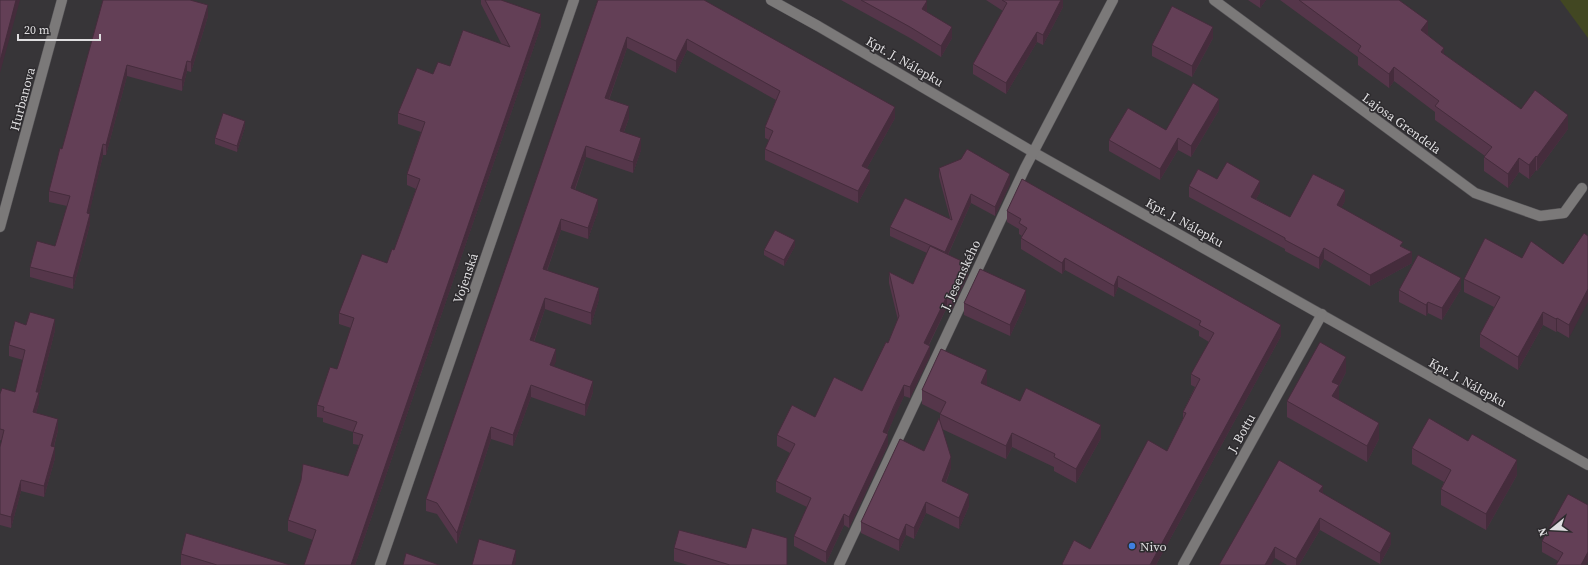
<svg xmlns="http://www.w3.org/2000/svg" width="1588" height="565" font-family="'Source Serif 4',serif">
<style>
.green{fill:#424722}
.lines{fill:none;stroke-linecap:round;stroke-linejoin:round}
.minor-casing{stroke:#555356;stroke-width:11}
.minor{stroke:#7b7979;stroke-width:10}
.wall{fill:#55364a}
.shaded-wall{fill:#452c3c}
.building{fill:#633f56;stroke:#452c3c}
.shop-dot{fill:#3f7fe0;stroke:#2d2b2e;stroke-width:1.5}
.labels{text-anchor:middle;stroke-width:3;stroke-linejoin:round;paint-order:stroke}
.street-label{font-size:13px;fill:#dfdee0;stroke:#2d2b2e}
.poi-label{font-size:13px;fill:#dfdee0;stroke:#2d2b2e;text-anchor:start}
</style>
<rect width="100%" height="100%" fill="#373538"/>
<path class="green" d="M1560,0h28v38z"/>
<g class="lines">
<defs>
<g id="minor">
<path d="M771,0l47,26 215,126 555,313"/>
<path d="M1214,0l261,193 65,23 24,-3 18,-25"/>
<path d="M0,227l62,-227"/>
<path d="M380,565l194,-565"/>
<path d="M839,565l186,-397 88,-168"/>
<path d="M1183,565l139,-251"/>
</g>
</defs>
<use href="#minor" class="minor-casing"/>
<use href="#minor" class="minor"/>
</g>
<g class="wall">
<path d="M103,0l105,16 -17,56 -4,-1 -5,20 -55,-15 -21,79h-3l-14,58 1,11 -17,65 -43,-12v-10l25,-21 12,-40 -18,-4v-11l13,-42z"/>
<path d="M481,0h20l40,26 -186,539 -42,-25 -25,-9v-11l60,-44 11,-31 -6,-1v-12l-30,-10v-4l-6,-1v-12l20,-36 14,-41 -12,-4v-11l48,-50 7,-13 22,-61 -9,-4v-11l14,-42 -23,-8v-11l35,-39 17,-8 52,-21 -21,-41z"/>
<path d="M598,0l297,118 -28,50 3,13 -12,22 -93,-43v-11l4,-9 -4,-2v-11l11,-27 -89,-50 -11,23 -49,-25 -18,52 20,18 -5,14 17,18 -8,23 -47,-16 -11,33 23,21 -10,28 -27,-9 -14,41 52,28 -8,26 -46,-16 -11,33 22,19 -3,5 40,26 -8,24 -54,-19 -18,49 -22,-7 -34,105 -20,-30 -11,-3v-12z"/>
<path d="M841,0h85l1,12 25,26 -11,19 -31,-19z"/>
<path d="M986,0h77v7l-20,38 -6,-3 -31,52 -33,-20v-10l30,-53z"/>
<path d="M1248,0h18l-6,8z"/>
<path d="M1280,0h119l29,35 16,19 77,55 47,20 -31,42 -1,-1 -7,9 -10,-7 -11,16 -24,-17v-14l1,-1 -50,-36v-8l-41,-31 -5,7 -31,-23v-8z"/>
<path d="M1213,38l-21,39 -40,-21v-11z"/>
<path d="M1219,110l-28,47 -13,-7 -18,30 -51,-29v-11l57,-10z"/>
<path d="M245,127l-8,25 -22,-8v-6z"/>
<path d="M939,168l71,16 -15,32 -24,-13 -23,52 20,20 -16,34 -5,-2 -18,38 1,11 -20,42 -6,-2 -10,21 -7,17 1,11 -39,83 -5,-3 -18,38 -32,-17v-10l13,-29 -31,-15v-11l14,-28 -13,-7v-11l38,-18 47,-26 26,-48 10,-23 -9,-37v-11l24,12 14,-31 -37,-17v-9l60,-9 -11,-41z"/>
<path d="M1217,179l43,13 -4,7 34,18 55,-16 -4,7 62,39 9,16 -42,23 -46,-27 -5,10 -34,-18v-2l-96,-52v-11z"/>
<path d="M1007,211l274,125 -125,229h-94v-1l28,-15 77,-98 16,-32v-7l12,-25 -4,-2v-11l18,-32 -10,-6v-5l-81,-44 -4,10 -49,-27 -3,4 -41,-25v-11l1,-2 -3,-2v-5l-12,-7z"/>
<path d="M1588,236l-19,102 -12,-7 -1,1 -13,-7 -25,45 -38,-23v-13l14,-27 -30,-15v-13l58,-21 41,6z"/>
<path d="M795,246l-11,20 -20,-11v-5z"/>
<path d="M1461,289l-19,31 -14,-7 -2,3 -27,-14v-12z"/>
<path d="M1026,302l-16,34 -46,-21v-12z"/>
<path d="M26,325l29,5 -16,64v9l-3,10 22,17 -4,17 1,11 -11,39 -23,-6 -10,37 -11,-3v-78l2,-6 -2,-1v-46l15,-2 8,-32 -14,-4v-11z"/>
<path d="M1346,372l-7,14v14l40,39 -12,23 -80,-45v-16z"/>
<path d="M987,384l-1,2 115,52 -25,45 -22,-12v-4l-42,-20 -6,12 -64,-30 9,39 -5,15 23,23 -10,23 -33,-16 -12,26 -8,-4 -7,16 -38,-18v-11l63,-71 16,-30v-8l-18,-9v-14z"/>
<path d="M1412,448l105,27 -31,55 -45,-25v-16l3,-7 -32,-18z"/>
<path d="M1323,493l68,51 -11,20 -60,-34 -21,35h-12l-12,-7 -56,7z"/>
<path d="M787,538v27h-99l-14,-4v-13h72z"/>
<path d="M1542,541l44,24 -28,-4 -16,-9z"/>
<path d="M181,554l109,11h-109z"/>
</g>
<g class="shaded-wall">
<path d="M16,0h4l-20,73v-12z"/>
<path d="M1061,0h2v7l-20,38v-10z"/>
<path d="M1260,0h6l-6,8z"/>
<path d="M927,1v11l-5,8v-11z"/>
<path d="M208,5v11l-17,56v-10z"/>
<path d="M541,14v12l-186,539h-4z"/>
<path d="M1428,21v14l-7,-5z"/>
<path d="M952,27v11l-11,19v-11z"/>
<path d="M1213,27v11l-21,39v-11z"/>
<path d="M1037,32v10l-31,52v-11z"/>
<path d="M627,37v11l-22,62v-12z"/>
<path d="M687,39v11l-11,23v-12z"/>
<path d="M1444,48v14l-3,-10z"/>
<path d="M187,61v10l-5,20v-11z"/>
<path d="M127,65v11l-21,79v-10z"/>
<path d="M1394,67v14l-5,7v-14z"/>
<path d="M1219,99v11l-28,47v-11z"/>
<path d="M629,106v12l-9,24v-11z"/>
<path d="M895,107v11l-33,59v-11z"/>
<path d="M1568,115v14l-31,42v-14z"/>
<path d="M245,121v6l-8,25v-6z"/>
<path d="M641,138v12l-8,23v-11z"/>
<path d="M1178,138v12l-18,30v-11z"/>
<path d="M103,144v11l-16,68v-10z"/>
<path d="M586,146v11l-15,42v-11z"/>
<path d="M1536,156v14l-7,9v-14z"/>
<path d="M1519,158v14l-11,16v-14z"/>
<path d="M870,170v11l-12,22v-12z"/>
<path d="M1010,174v10l-15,32v-9z"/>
<path d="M1260,181v11l-9,16v-11z"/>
<path d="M1345,190v11l-8,15v-11z"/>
<path d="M971,194v9l-26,58v-9z"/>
<path d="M598,199v12l-10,28v-11z"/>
<path d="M90,214v10l-17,65v-11z"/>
<path d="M561,219v11l-18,51v-12z"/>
<path d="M795,240v6l-11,20v-6z"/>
<path d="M1324,248v11l-5,10v-11z"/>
<path d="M1412,252v11l-42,23v-11z"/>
<path d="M1065,258v12l-3,4v-11z"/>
<path d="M968,264v11l-16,34v-11z"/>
<path d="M1118,276v11l-4,10v-11z"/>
<path d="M1461,278v11l-19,31v-12z"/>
<path d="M599,288v11l-8,26v-12z"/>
<path d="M1588,289v13l-19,36v-13z"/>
<path d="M1026,290v12l-16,34v-11z"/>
<path d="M947,296v11l-23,47v-11z"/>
<path d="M545,298v11l-15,43v-12z"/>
<path d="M1428,302v11l-2,3v-11z"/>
<path d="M1543,312v13l-25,45v-13z"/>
<path d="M1557,318v13l-1,1v-13z"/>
<path d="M55,319v11l-16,64v9l-6,20v-11l3,-20z"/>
<path d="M1281,325v11l-125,229h-6z"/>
<path d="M930,346v10l-20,42v-11z"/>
<path d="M556,349v12l-6,15v-11z"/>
<path d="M1346,357v15l-7,14v15l-7,11v-30z"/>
<path d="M987,370v14l-6,13v-14z"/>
<path d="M593,381v11l-8,24v-11z"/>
<path d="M531,385v12l-18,49v-11z"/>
<path d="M904,385v11l-21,46v-10z"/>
<path d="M58,419v11l-7,27v-11z"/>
<path d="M1379,423v16l-12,23v-16z"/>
<path d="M1101,425v13l-25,45v-14z"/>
<path d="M491,427v12l-34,105v-11z"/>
<path d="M1012,433v14l-6,12v-13z"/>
<path d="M888,434v11l-39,83v-11z"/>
<path d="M55,447v11l-11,39v-11z"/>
<path d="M951,457v11l-9,24v-11z"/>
<path d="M1517,460v15l-31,55v-16z"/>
<path d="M21,480v11l-10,37v-11z"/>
<path d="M1323,486v11l-4,-6z"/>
<path d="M969,494v12l-10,23v-11z"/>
<path d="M926,502v11l-12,26v-11z"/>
<path d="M844,514v11l-18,38v-11z"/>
<path d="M1320,518v12l-21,35h-3v-6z"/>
<path d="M906,524v11l-7,16v-11z"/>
<path d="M1391,533v11l-11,20v-11z"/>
<path d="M1275,547v11l-4,7h-6z"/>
<path d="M516,550v11l-1,4h-3z"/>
<path d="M1588,552v10l-2,3h-5z"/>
</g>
<g class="building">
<path d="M0,0h16l-16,61z"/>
<path d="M103,0h87l18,5 -17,57 -4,-1 -5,19 -55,-15 -21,80 -3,-1 -16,69 3,1 -17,64 -43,-11 7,-26 18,5 15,-50 -21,-5 11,-43 2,1z"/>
<path d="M485,0h16l40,14 -190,551h-47l12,-35 -28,-10 13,-40 2,-16 45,12 15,-41 -10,-3 4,-10 -34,-11 1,-4 -7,-2 13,-38 7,2 17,-51 -15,-5 23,-59 25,9 5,-14 2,1 26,-71 -13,-5 18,-52 -27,-9 19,-45 16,6 5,-12 12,4 13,-36 47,17z"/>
<path d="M598,0h106l191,107 -33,59 8,4 -12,21 -93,-42 8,-18 -8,-4 15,-36 -93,-52 -11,22 -49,-24 -22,61 24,8 -9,25 21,7 -8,24 -47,-16 -15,42 27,11 -10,29 -27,-9 -18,50 56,19 -8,25 -46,-15 -15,42 26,9 -6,16 43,16 -8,24 -54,-20 -18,50 -22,-8 -34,106 -20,-30 -11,-4z"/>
<path d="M861,0h65l1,1 -5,8 30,18 -11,19 -31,-19z"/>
<path d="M1002,0h59l-18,35 -6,-3 -31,51 -33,-19 34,-61z"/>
<path d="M1299,0h100l29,21 -7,9 23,18 -3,4 80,57 14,-19 33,25 -31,42 -1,-1 -7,9 -10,-7 -11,16 -24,-17 8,-10 -57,-41 4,-5 -45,-34 -5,7 -31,-23 3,-5z"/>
<path d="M1172,6l41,21 -21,39 -40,-21z"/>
<path d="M1193,83l26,16 -28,47 -13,-8 -18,31 -51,-29 19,-32 38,22z"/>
<path d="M223,113l22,8 -8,25 -22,-8z"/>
<path d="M967,149l43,25 -15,33 -24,-13 -26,58 -55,-25 15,-29 47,22 -13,-52 22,-9z"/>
<path d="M1227,162l33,19 -9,16 39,20 23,-43 32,16 -8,15 66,37 -3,4 12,6 -42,23 -46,-27 -5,10 -34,-18v-2l-96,-52 9,-17 19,10z"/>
<path d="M1022,179l259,146 -131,240h-87l-1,-1 12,-24 16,9 58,-109 19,11 19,-38 -3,-1 17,-33 -9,-5 23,-41 -15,-8 2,-4 -83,-45 -4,10 -49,-28 -3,5 -41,-25 6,-10 -8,-5 2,-4 -14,-8z"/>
<path d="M775,230l20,10 -11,20 -20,-10z"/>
<path d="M1584,233l4,3v53l-19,36 -12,-7 -1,1 -13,-7 -25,45 -38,-23 20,-37 -36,-18 21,-41 37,20 9,-17 32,23z"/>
<path d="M930,246l38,18 -16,34 -5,-2 -23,47 6,3 -20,41 -6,-2 -10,21 -11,26 5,2 -39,83 -5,-3 -18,38 -32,-16 17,-38 -35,-17 19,-37 -18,-9 15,-30 23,12 19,-40 28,14 24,-49 2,1 11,-27 -10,-44 24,12z"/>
<path d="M1418,255l43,23 -19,30 -14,-6 -2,3 -27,-15z"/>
<path d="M980,269l46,21 -16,35 -46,-22z"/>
<path d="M30,312l25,7 -19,73h3l-6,20 25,7 -7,27 4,1 -11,39 -23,-6 -10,37 -11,-3v-67l4,-17 -4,-1v-35l2,-6 13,4 10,-42 -16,-5 6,-24 11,4z"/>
<path d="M1320,342l26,15 -14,25 7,3 -7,11 47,27 -12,23 -80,-45z"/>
<path d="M941,349l46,21 -6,13 39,18 6,-13 75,37 -25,44 -22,-12 1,-3 -43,-21 -6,13 -66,-32 6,-12 -24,-12z"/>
<path d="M939,418l12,39 -9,24 27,13 -10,24 -33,-16 -12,26 -8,-4 -7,16 -38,-18 39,-83 24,12z"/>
<path d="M1429,418l39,23 4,-7 45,26 -31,54 -45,-25 10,-19 -39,-22z"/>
<path d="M1279,460l44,26 -4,5 72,42 -11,20 -60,-35 -24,41 -21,-12 -10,18h-46z"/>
<path d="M1568,494l20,11v47l-7,13h-25l7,-12 -21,-12z"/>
<path d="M752,528l35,10v27h-57l-56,-17 5,-18 67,18z"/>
<path d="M186,533l104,32h-73l-36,-11z"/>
<path d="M479,539l37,11 -4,15h-40z"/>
<path d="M406,553l33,12h-36z"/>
</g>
<circle class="shop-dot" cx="1132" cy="546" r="4"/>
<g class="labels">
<g class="street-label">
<text transform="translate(905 61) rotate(30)" y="5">Kpt. J. Nálepku</text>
<text transform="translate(22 99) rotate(-75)" y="5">Hurbanova</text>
<text transform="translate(1402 123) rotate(36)" y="5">Lajosa Grendela</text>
<text transform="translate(1185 222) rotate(29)" y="5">Kpt. J. Nálepku</text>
<text transform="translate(960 275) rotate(-65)" y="5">J. Jesenského</text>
<text transform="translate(465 278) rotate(-71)" y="5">Vojenská</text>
<text transform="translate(1468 382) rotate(29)" y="5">Kpt. J. Nálepku</text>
<text transform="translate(1241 433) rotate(-61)" y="5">J. Bottu</text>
</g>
<g class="poi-label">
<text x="1140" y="551">Nivo</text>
</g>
</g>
<g transform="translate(1552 529) rotate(252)" stroke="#2d2b2e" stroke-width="3" paint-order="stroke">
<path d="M0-3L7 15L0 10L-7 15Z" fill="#dfdee0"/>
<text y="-6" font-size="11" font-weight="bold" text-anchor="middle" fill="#dfdee0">N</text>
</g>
<path d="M18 34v6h82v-6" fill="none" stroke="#dfdee0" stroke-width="2"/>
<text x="24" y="34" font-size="12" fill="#dfdee0" stroke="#2d2b2e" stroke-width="3" paint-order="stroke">20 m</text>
</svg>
